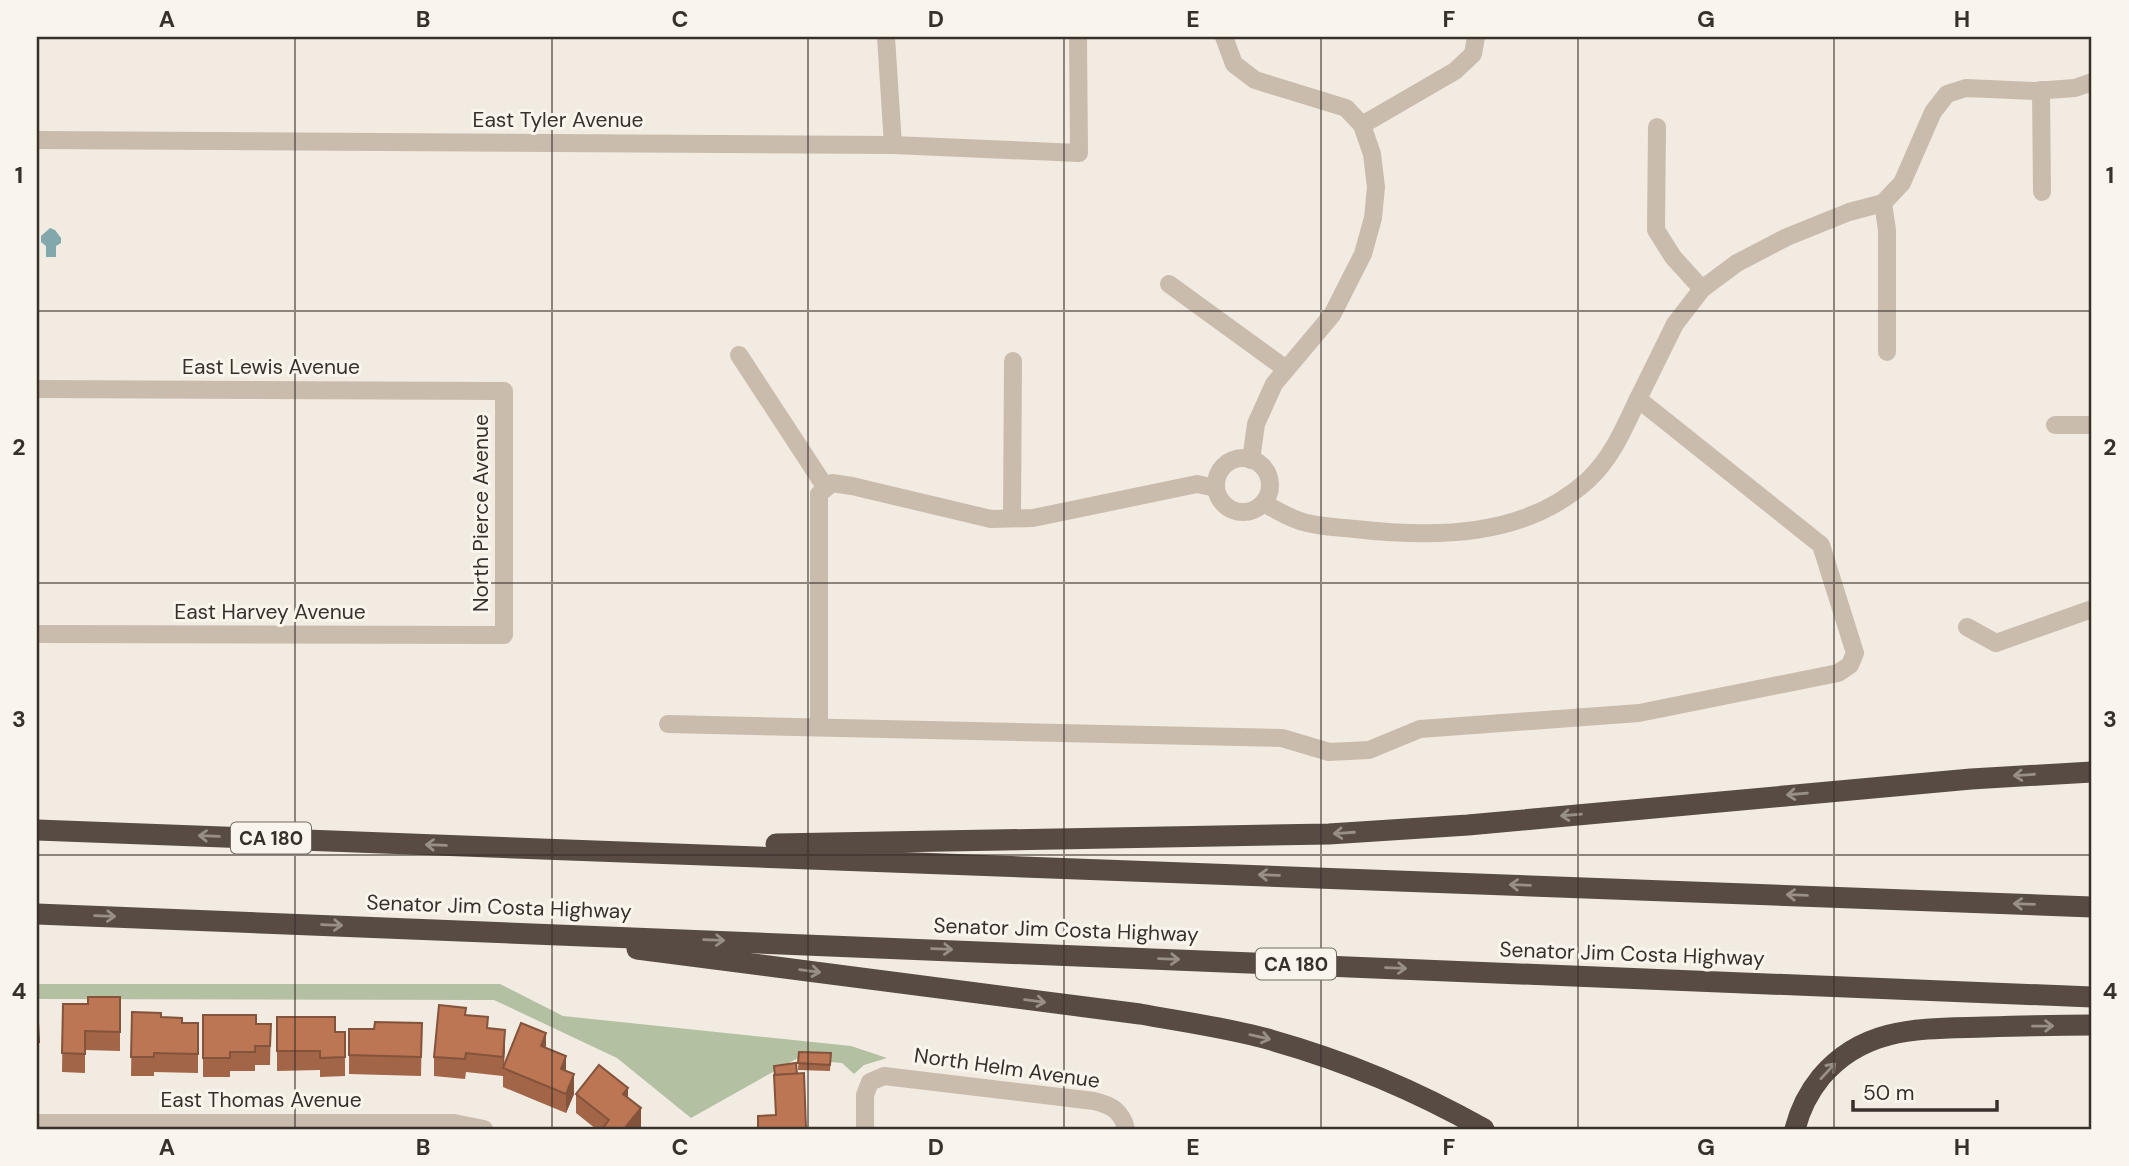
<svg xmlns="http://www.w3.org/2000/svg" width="2129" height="1166" font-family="'DM Sans',sans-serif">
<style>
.green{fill:#b3c0a2}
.water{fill:#82a7ad}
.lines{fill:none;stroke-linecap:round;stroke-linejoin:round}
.minor{stroke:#c9bcad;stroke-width:18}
.highway{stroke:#584b43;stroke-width:21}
.wall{fill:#a26548}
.shaded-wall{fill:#84533b}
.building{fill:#bc7654;stroke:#84533b;stroke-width:2}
.oneway{stroke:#988f87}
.grid{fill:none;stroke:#38302b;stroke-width:2;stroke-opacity:0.55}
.labels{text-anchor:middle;stroke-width:6;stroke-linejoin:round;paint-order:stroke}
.shield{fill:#f9f5ed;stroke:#726b65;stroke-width:2}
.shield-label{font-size:19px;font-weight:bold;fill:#38302b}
.street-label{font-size:21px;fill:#38302b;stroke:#f9f5ed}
.neatline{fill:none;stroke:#38302b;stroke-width:2.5}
.grid-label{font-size:23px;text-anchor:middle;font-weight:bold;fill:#38302b}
</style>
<rect width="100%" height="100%" fill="#f2ebe1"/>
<path class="green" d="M37,984h463l63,32 288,30 36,12 -23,7 -10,9 -12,-11 -46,-4 -105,59 -74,-60 -123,-58 -457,-1z"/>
<path class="water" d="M50,228l5,2 6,8v5l-5,3v11h-10v-11l-5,-4v-6z"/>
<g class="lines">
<g class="minor">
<path d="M886,37l7,108"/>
<path d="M1224,37l10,27 21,16 91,28 16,17 10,29 4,33 -3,31 -10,36 -31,61 -58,69 -18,40 -5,36"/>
<path d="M2041,90l1,102"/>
<path d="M1362,125l93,-54 18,-17 3,-17"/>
<path d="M1657,127l-1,103 17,27 29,32"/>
<path d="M37,140l856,5 186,8 -1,-116"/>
<path d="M1883,203l4,27v122"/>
<path d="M1169,284l117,85"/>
<path d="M739,355l87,133"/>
<path d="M37,389l467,2v244l-467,-1"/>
<path d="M2055,425h37"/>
<circle cx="1243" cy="485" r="27"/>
<path d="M1263,503c14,7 29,17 44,20 15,4 32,4 48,6 79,9 170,9 233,-49 24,-22 36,-52 50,-81"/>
<path d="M1012,518l1,-157"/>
<path d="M1967,627l29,16 96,-34"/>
<path d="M668,724l614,14 47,14 40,-2 51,-21 219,-16 199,-40 12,-8 5,-12 -34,-108 -183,-146 37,-75 27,-35 35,-26 50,-26 62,-25 34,-9 19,-20 31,-71 14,-18 19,-6 68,3 41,-3 17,-6"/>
<path d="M819,727v-233l13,-11 20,3 139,33 42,-1 164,-34 19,4"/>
<path d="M37,1123h417l30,6"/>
<path d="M865,1129v-34l5,-13 14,-6 210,25c17,4 28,10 32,28"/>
</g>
<g class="highway">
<path d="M37,830l2055,77"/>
<path d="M776,844l553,-10 139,-9 503,-46 121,-7"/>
<path d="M37,914l2055,83"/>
<path d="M637,949l503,65c44,8 89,14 131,26 75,21 146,51 213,89"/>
<path d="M1795,1129c5,-20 13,-36 26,-52 44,-52 102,-48 164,-50 35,-1 71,-2 107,-2"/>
</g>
</g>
<g class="wall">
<path d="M120,997v54l-35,-1v23l-23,-1 1,-68h25z"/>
<path d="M132,1012l50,11h16v50l-44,-1v4h-23z"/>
<path d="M203,1015l53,9h15l-1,41h-15v6h-25v6h-27z"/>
<path d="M466,1015l22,14 17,20 -1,17 42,-18 20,23 8,23 -8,19 -63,-26v-11l-37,-4 -1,7 -31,-3v-19z"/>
<path d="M277,1017l58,15h10v44l-25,1v-7l-43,1z"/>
<path d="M37,1022h1l1,39h-2z"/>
<path d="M422,1023l-1,53 -72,-2v-45h25z"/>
<path d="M799,1052l32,1 -1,18 -32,-1z"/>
<path d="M576,1094l52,4 13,29 -2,2h-43l-20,-16z"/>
</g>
<g class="shaded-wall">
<path d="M505,1030v19l-2,20v-12z"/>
<path d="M546,1033v19l-5,-6z"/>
<path d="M566,1056v19l-5,-6z"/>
<path d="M574,1074v20l-8,19v-19z"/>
<path d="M628,1088v19l-5,-13z"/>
<path d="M641,1108v19l-2,2h-15z"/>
</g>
<g class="building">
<path d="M88,997h32v35l-35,-1v23l-23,-1 1,-49h25z"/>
<path d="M439,1005l27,3 -1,7 23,2 -1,11 18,2 -2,27 -37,-4 -1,6 -31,-2z"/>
<path d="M132,1012l29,1v4l21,1v5h16v31l-44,-1v4h-23z"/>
<path d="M203,1015h53v9h15l-1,22h-15v6h-25v6h-27z"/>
<path d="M277,1017h58v15h10v25l-25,1v-7h-43z"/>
<path d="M37,1022h1l1,20h-2z"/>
<path d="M375,1022l47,1 -1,34 -72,-2v-26h25z"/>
<path d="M521,1023l25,10 -5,13 25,10 -5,13 13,5 -8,20 -63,-26z"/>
<path d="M799,1052l32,1 -1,12 -32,-2z"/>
<path d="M796,1063l1,11 -22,1 -1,-9z"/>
<path d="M599,1065l29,23 -5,6 18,14 -17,21h-22l7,-9 -33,-26z"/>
<path d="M804,1073l2,56h-48v-13l18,-1 -2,-40z"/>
</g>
<defs><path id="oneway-shaft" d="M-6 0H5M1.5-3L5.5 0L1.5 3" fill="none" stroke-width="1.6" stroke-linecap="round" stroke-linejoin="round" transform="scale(1.75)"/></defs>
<g class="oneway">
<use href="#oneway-shaft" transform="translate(2024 775) rotate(176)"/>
<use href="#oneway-shaft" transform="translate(1797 794) rotate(175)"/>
<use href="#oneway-shaft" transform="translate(1571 815) rotate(175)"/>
<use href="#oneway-shaft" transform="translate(1344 833) rotate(176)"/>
<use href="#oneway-shaft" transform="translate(209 836) rotate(-178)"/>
<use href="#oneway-shaft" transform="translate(436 845) rotate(-178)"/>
<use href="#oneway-shaft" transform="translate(1269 875) rotate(-178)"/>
<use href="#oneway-shaft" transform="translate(1520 885) rotate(-178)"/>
<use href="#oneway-shaft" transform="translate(1797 895) rotate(-178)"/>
<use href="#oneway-shaft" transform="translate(2024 904) rotate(-178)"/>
<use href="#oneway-shaft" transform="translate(105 916) rotate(2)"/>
<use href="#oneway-shaft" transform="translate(332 925) rotate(2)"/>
<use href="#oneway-shaft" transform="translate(714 940) rotate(2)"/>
<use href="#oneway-shaft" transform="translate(942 949) rotate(2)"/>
<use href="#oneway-shaft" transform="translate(1169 959) rotate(2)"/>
<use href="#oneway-shaft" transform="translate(1396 968) rotate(2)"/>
<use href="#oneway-shaft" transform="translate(810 971) rotate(7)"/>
<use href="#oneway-shaft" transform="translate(1035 1001) rotate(7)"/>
<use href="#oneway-shaft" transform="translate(2043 1026) rotate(-1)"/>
<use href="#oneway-shaft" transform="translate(1260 1037) rotate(13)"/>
<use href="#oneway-shaft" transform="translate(1828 1071) rotate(-47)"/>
</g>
<path class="grid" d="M295,37v1092M552,37v1092M808,37v1092M1064,37v1092M1321,37v1092M1578,37v1092M1834,37v1092M37,311h2055M37,583h2055M37,855h2055"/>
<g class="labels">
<g class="shield">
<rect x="231" y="822.5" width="80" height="31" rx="5"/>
<rect x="1256" y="948.5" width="80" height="31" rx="5"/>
</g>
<g class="shield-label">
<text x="271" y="845">CA 180</text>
<text x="1296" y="971">CA 180</text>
</g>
<g class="street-label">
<text x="558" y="127">East Tyler Avenue</text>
<text x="271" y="374">East Lewis Avenue</text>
<text transform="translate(481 513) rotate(-90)" y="7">North Pierce Avenue</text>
<text x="270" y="619">East Harvey Avenue</text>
<text transform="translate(499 907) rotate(2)" y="7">Senator Jim Costa Highway</text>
<text transform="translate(1066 930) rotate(2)" y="7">Senator Jim Costa Highway</text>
<text transform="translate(1632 954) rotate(2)" y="7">Senator Jim Costa Highway</text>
<text transform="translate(1007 1068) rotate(8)" y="7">North Helm Avenue</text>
<text x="261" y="1107">East Thomas Avenue</text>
</g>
</g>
<rect width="2129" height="1166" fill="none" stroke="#f9f5ed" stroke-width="77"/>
<path d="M1853 1100v10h144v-10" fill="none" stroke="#38302b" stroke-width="3.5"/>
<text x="1863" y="1100" font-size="21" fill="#38302b" stroke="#f9f5ed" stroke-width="5" paint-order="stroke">50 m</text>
<rect x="38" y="38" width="2052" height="1090" class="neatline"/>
<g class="grid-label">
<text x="167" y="27">A</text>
<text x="423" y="27">B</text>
<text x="680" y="27">C</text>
<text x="936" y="27">D</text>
<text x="1193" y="27">E</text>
<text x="1449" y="27">F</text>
<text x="1706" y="27">G</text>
<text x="1962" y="27">H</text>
<text x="19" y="183">1</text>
<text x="2110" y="183">1</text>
<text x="19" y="455">2</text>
<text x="2110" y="455">2</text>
<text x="19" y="727">3</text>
<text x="2110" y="727">3</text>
<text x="19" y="999">4</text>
<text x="2110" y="999">4</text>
<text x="167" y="1155">A</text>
<text x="423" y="1155">B</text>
<text x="680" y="1155">C</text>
<text x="936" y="1155">D</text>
<text x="1193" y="1155">E</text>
<text x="1449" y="1155">F</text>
<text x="1706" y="1155">G</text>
<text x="1962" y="1155">H</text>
</g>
</svg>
